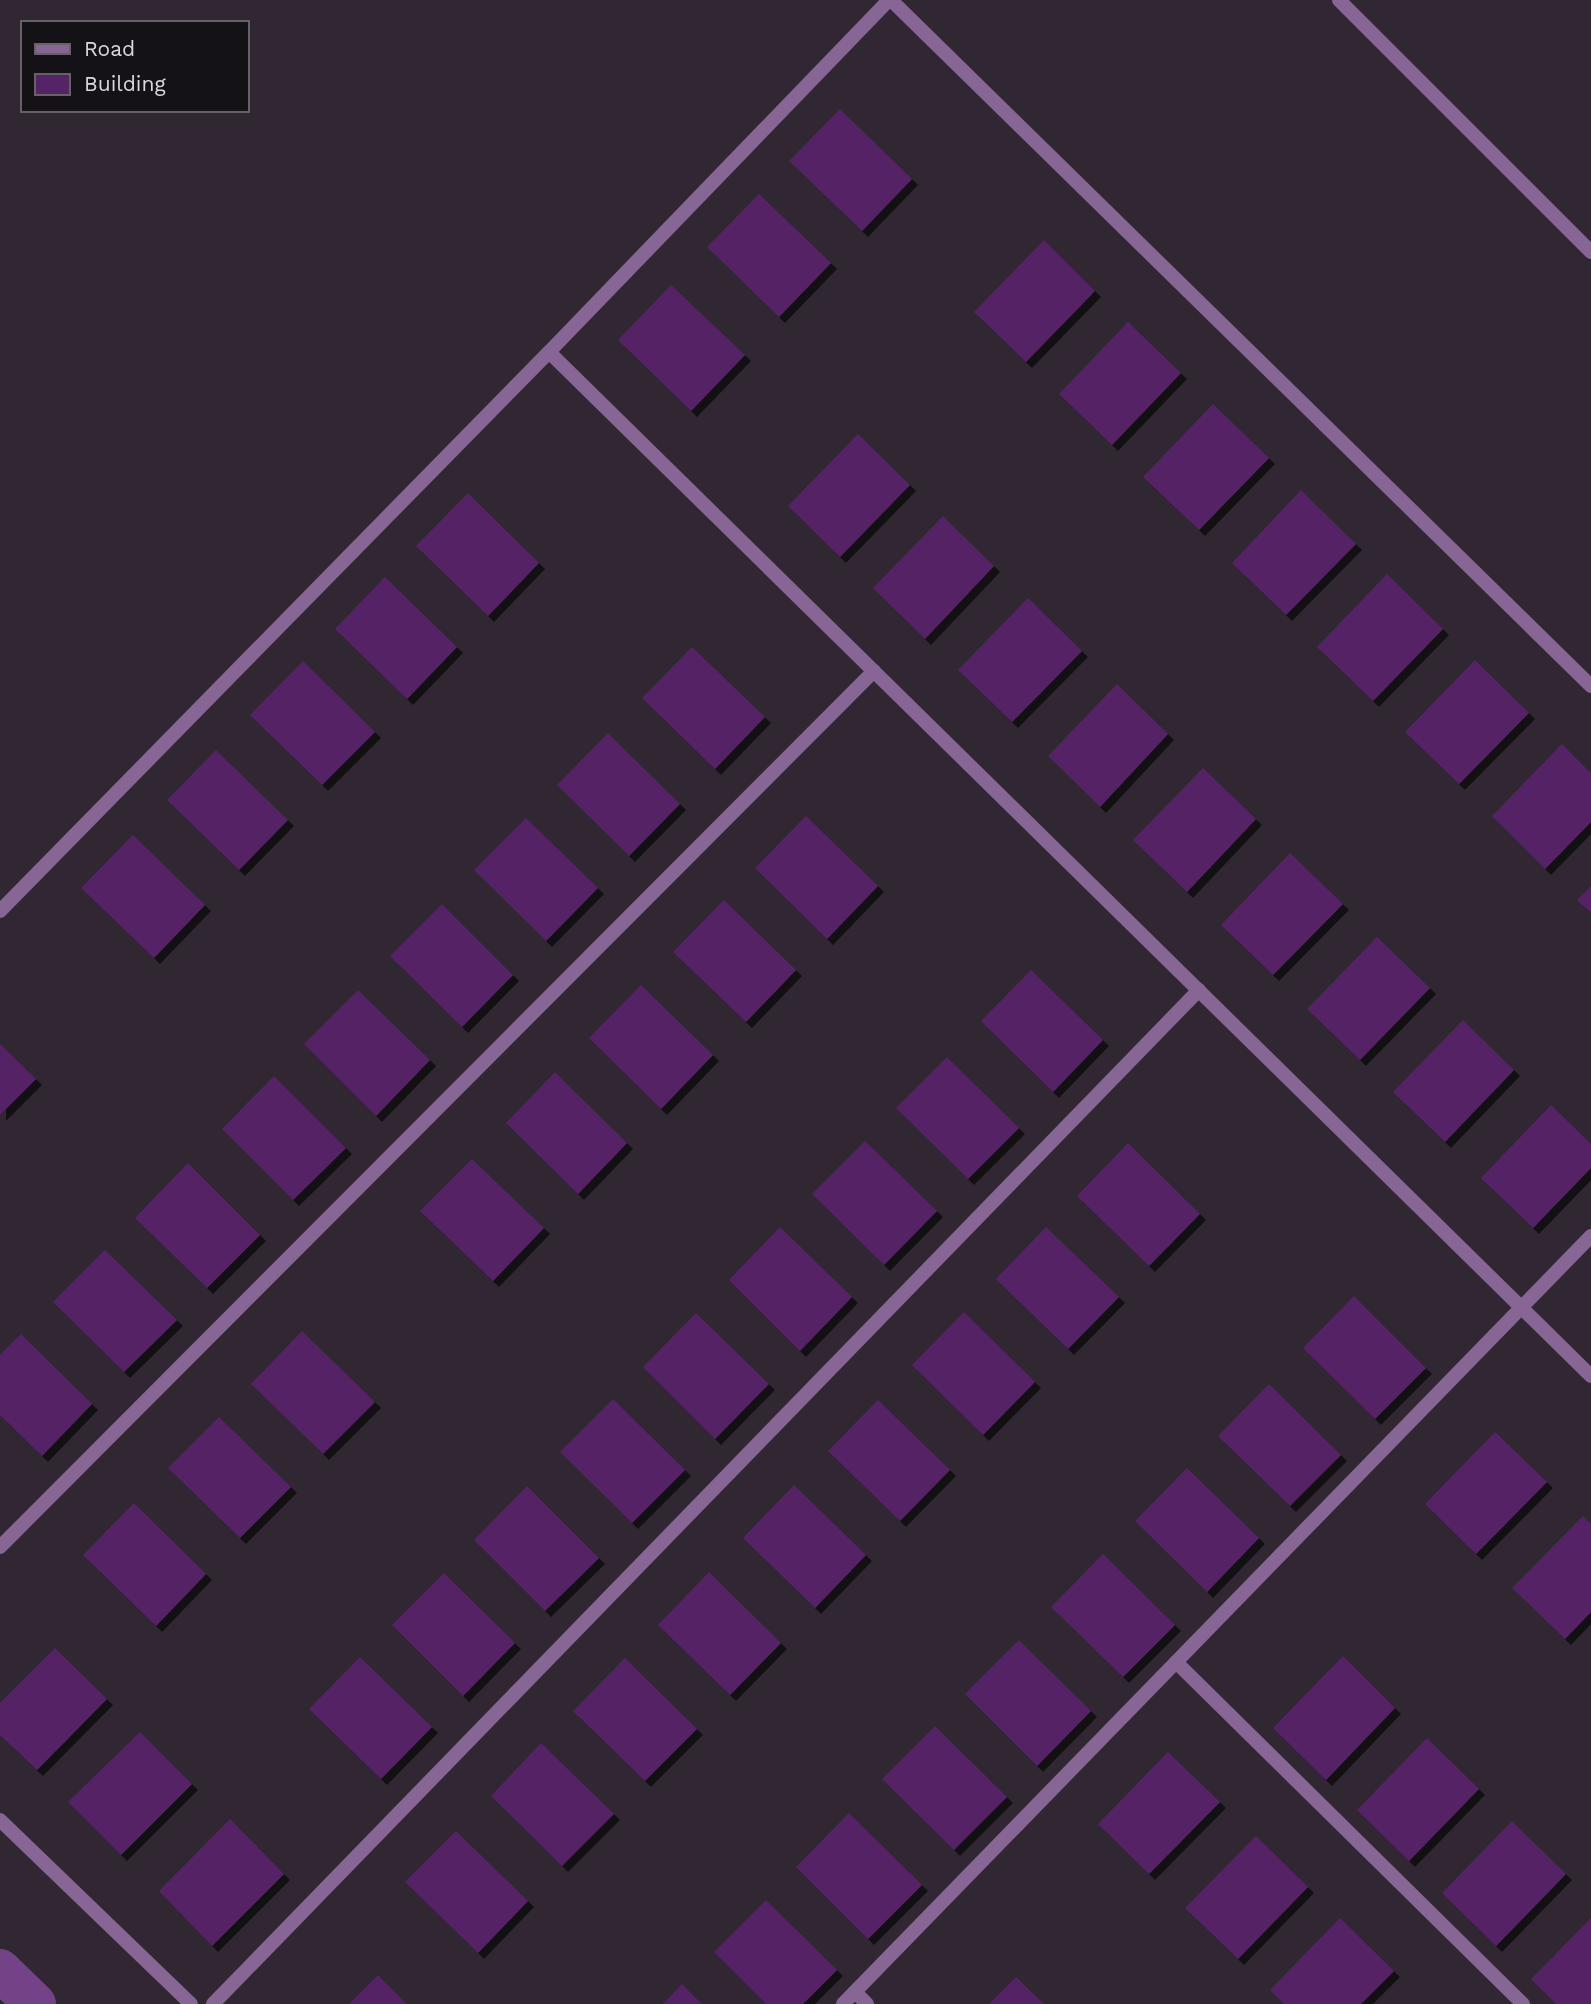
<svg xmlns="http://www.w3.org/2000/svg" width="1591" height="2004" font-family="'Work Sans',sans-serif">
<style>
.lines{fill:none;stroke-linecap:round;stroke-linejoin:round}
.canal{stroke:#744387;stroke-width:42}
.building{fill:#552466;filter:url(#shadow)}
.minor{stroke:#876695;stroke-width:14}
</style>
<defs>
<filter id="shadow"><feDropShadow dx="6" dy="6" stdDeviation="0" flood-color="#0009"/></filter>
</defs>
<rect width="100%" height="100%" fill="#302733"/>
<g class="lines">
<path class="canal" d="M0,1970l35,34"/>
</g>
<g class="building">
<path d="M840,109l72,70 -50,52 -73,-70z"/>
<path d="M759,194l72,69 -52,54 -72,-70z"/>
<path d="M1044,240l51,51 -69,71 -52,-50z"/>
<path d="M671,285l74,70 -54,56 -73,-71z"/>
<path d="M1128,322l53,51 -69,72 -53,-51z"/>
<path d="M1213,404l56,54 -70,72 -56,-53z"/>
<path d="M858,434l52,51 -70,72 -52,-51z"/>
<path d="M1301,490l55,54 -70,71 -54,-52z"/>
<path d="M468,493l71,70 -51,53 -72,-70z"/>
<path d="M943,516l51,50 -69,73 -52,-51z"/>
<path d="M1387,574l56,55 -70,72 -56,-54z"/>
<path d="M385,577l72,70 -50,52 -72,-70z"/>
<path d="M1028,598l54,53 -70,71 -54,-52z"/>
<path d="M692,647l73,70 -50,52 -73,-71z"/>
<path d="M1475,660l54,53 -70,71 -54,-52z"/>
<path d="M303,661l72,71 -53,53 -72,-70z"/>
<path d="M1117,684l51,50 -68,73 -52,-51z"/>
<path d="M608,733l72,71 -51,52 -72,-71z"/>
<path d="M1562,744l29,29v49l-46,47 -53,-53z"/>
<path d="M216,750l72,70 -49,50 -72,-70z"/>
<path d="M1203,768l53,51 -69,73 -54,-52z"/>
<path d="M806,816l72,70 -51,53 -72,-71z"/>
<path d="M526,818l72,70 -52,53 -72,-71z"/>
<path d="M133,835l72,70 -51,53 -73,-70z"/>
<path d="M1290,853l53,51 -70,71 -52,-50z"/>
<path d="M1591,886v27l-14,-13z"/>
<path d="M724,900l72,70 -50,52 -73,-70z"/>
<path d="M442,904l71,71 -51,52 -72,-71z"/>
<path d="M1377,937l53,51 -70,72 -53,-51z"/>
<path d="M1031,970l72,70 -50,52 -72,-71z"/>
<path d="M641,985l72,70 -52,54 -72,-71z"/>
<path d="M358,990l72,70 -54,56 -72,-72z"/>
<path d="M1463,1020l51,50 -69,72 -52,-50z"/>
<path d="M0,1044l36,35 -36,36z"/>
<path d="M947,1057l72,71 -51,51 -72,-71z"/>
<path d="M555,1072l72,71 -49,51 -72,-71z"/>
<path d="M274,1076l72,72 -53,52 -71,-71z"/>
<path d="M1551,1105l40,39v24l-58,60 -52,-50z"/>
<path d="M865,1141l72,70 -53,54 -72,-71z"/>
<path d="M1128,1143l72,71 -51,52 -72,-70z"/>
<path d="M472,1159l72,69 -51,53 -73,-70z"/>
<path d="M188,1163l72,72 -53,53 -72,-70z"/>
<path d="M780,1227l72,70 -52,54 -71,-71z"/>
<path d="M1046,1227l73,70 -51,52 -72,-70z"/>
<path d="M105,1250l72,70 -53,52 -71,-70z"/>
<path d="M1354,1296l72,72 -51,51 -72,-71z"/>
<path d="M964,1312l71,70 -52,53 -71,-70z"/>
<path d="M696,1313l73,71 -54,55 -72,-72z"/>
<path d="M302,1331l73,71 -52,52 -72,-70z"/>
<path d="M21,1334l71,70 -50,52 -42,-41v-60z"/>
<path d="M1269,1384l72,71 -51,51 -72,-70z"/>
<path d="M613,1399l72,71 -53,53 -72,-71z"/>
<path d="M878,1400l72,70 -50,51 -72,-70z"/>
<path d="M219,1417l72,70 -51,51 -72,-70z"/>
<path d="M1495,1432l52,50 -71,72 -51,-50z"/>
<path d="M1187,1468l72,70 -52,54 -72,-71z"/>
<path d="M794,1485l72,70 -51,53 -72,-70z"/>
<path d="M527,1486l72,72 -54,53 -71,-71z"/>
<path d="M134,1503l72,71 -50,52 -73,-71z"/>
<path d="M1583,1516l8,8v88l-26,27 -53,-51z"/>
<path d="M1103,1554l72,71 -52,52 -72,-70z"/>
<path d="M709,1572l72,71 -51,52 -72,-70z"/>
<path d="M444,1573l71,70 -52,53 -71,-71z"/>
<path d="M1019,1640l72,71 -54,55 -72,-72z"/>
<path d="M55,1648l52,51 -70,71 -37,-35v-32z"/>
<path d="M1343,1656l52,52 -69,72 -53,-52z"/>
<path d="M360,1657l72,70 -51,52 -72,-70z"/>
<path d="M625,1658l72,71 -52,52 -72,-70z"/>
<path d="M935,1726l72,71 -53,53 -72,-71z"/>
<path d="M140,1732l52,52 -71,71 -53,-53z"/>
<path d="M1427,1738l52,51 -70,72 -52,-51z"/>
<path d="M541,1743l73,71 -52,52 -71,-70z"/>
<path d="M1168,1752l52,50 -71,72 -51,-50z"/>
<path d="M849,1813l73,72 -54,54 -72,-72z"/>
<path d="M230,1819l54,55 -72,72 -53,-55z"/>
<path d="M1512,1821l54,53 -70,72 -54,-53z"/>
<path d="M456,1831l72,70 -50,52 -73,-71z"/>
<path d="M1256,1836l52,51 -70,72 -53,-51z"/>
<path d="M766,1900l71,70 -34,34h-37l-52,-52z"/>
<path d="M1340,1918l54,53 -33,33h-77l-14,-14z"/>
<path d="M1591,1918v86h-35l-25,-25z"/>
<path d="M378,1975l29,29h-58z"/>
<path d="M1016,1977l28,27h-55z"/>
<path d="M682,1984l20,20h-39z"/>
</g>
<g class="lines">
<g class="minor">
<path d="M889,0l-340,352 1042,1024"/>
<path d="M891,0l700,686"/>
<path d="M1339,0l252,252"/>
<path d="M0,911l549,-559"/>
<path d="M0,1547l874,-876"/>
<path d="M1176,1662l347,342"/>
<path d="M0,1820l191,184"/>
<path d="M855,1992l12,12"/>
<path d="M213,2004l986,-1014"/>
<path d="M843,2004l748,-768"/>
</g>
</g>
<rect x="21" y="21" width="228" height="91" fill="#151217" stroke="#656167" stroke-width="2"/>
<rect x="35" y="44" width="35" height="10" fill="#876695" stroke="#656167" stroke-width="2"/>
<text x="84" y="56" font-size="21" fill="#ddd7df">Road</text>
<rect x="35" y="74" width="35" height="21" fill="#552466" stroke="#656167" stroke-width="2"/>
<text x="84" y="91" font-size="21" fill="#ddd7df">Building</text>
</svg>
